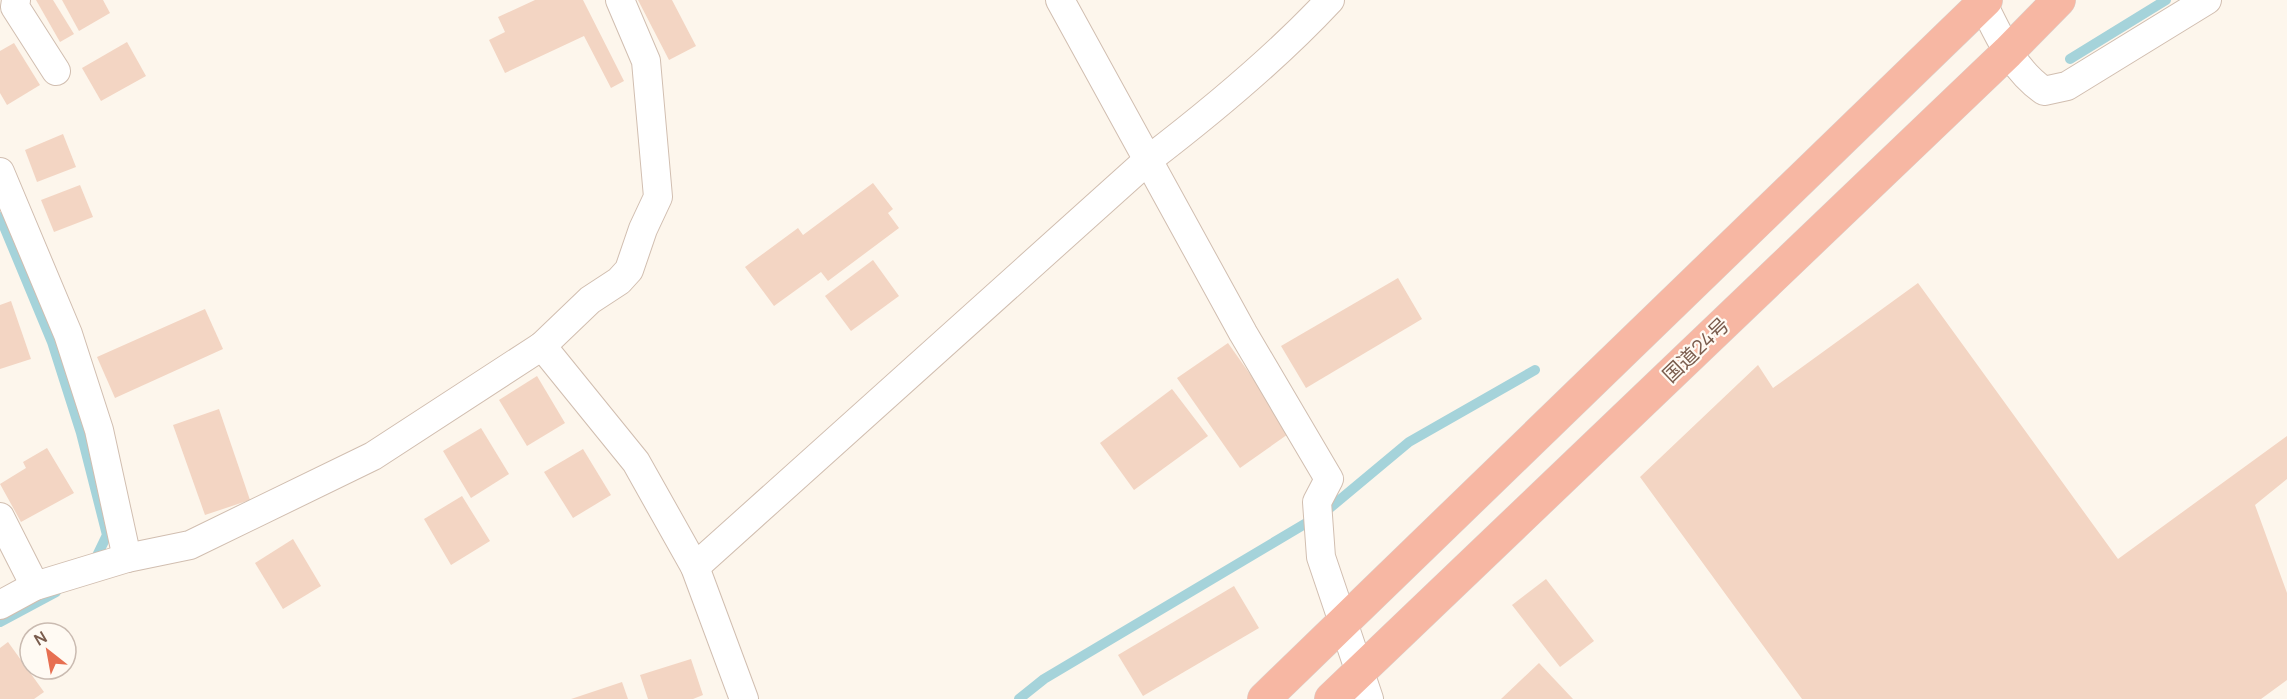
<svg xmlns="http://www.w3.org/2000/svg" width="2287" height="699" font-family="Manrope,'Noto Sans JP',sans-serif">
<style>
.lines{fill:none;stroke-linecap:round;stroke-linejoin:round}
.stream{stroke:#a5d3da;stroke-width:10}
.building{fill:#f3d5c3}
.street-casing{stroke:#d1beb0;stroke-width:30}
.highway-casing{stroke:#dad1cd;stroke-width:34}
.street{stroke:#fff;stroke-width:28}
.highway{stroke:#f7b7a3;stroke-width:33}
.labels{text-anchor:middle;stroke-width:4.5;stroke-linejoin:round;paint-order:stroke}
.street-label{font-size:20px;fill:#7a5c4d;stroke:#fffaf3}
</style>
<rect width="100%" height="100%" fill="#fdf6ec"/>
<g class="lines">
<g class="stream">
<path d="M2070,59l96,-59"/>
<path d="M0,217l52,125 29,91 26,102 -13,27"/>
<path d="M0,622l56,-30"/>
<path d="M1019,699l25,-20 281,-167 84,-70 126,-72"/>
</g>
</g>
<g class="building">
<path d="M36,0h17l21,34 -14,8z"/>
<path d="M62,0h41l7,13 -31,18z"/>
<path d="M535,0h48l41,81 -13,7 -27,-52 -79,37 -16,-33 16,-8 -7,-15z"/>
<path d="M638,0h34l24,46 -27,14z"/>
<path d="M127,42l19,34 -45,25 -19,-33z"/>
<path d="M14,43l26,42 -33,20 -7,-12v-42z"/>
<path d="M63,134l13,33 -39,15 -12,-32z"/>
<path d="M873,183l20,26 -5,4 11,15 -71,53 -7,-9 -47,34 -29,-39 53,-39 5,7z"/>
<path d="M80,185l13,32 -39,15 -13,-32z"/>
<path d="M873,260l26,36 -48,35 -26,-35z"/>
<path d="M1398,278l24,41 -116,69 -25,-42z"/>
<path d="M1918,283l200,276 169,-123v43l-32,26 32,88v87l-26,19h-459l-162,-222 118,-112 15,23z"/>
<path d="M11,301l20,58 -31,10v-64z"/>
<path d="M205,309l18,40 -108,49 -18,-41z"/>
<path d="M1228,343l63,89 -51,36 -63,-90z"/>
<path d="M537,376l28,47 -38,23 -28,-46z"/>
<path d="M1172,389l36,47 -74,54 -34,-47z"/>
<path d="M219,409l31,91 -45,15 -32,-90z"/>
<path d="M481,428l28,46 -38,24 -28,-47z"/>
<path d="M47,448l27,45 -53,29 -21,-38 26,-16 -3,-6z"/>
<path d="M583,449l28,46 -38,23 -29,-46z"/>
<path d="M462,496l28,45 -39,24 -27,-46z"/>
<path d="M293,539l28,47 -38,23 -28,-46z"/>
<path d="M1546,579l48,62 -34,26 -48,-62z"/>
<path d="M1234,586l25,42 -116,68 -25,-41z"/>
<path d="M8,642l36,50 -10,7h-34v-51z"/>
<path d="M691,659l12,36 -10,4h-45l-8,-24z"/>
<path d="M1539,663l34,36h-72z"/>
<path d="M622,682l6,17h-57z"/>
</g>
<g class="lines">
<defs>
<g id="street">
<path d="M16,0l-1,7 41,64"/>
<path d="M1060,0l183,333 86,146 -12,23 4,55 48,142"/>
<path d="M1981,0c17,33 31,69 63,91l23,-5 140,-86"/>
<path d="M0,172l68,162 31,96 28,128"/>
<path d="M542,346l94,116 59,105 49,132"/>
<path d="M0,517l35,69"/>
<path d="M695,567l453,-407c64,-49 127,-101 182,-160"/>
<path d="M0,605l35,-19 92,-28 63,-13 183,-89 169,-110 48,-46 29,-19 10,-11 14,-41 15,-32 -12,-136 -26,-61"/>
</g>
<g id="highway">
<path d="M1264,699l722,-699"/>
<path d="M1331,699l677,-647 51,-52"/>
</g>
</defs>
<use href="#street" class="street-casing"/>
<use href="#highway" class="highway-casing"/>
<use href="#street" class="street"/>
<use href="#highway" class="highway"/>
</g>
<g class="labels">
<g class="street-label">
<text transform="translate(1696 350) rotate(-44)" y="7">国道24号</text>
</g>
</g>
<g transform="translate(48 651) rotate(329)"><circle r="28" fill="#fffaf3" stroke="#cabbb1" stroke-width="1.5"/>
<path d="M0-4.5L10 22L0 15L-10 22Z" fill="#e76f51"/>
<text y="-9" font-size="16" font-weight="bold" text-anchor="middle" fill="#7a5c4d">N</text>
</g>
</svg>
